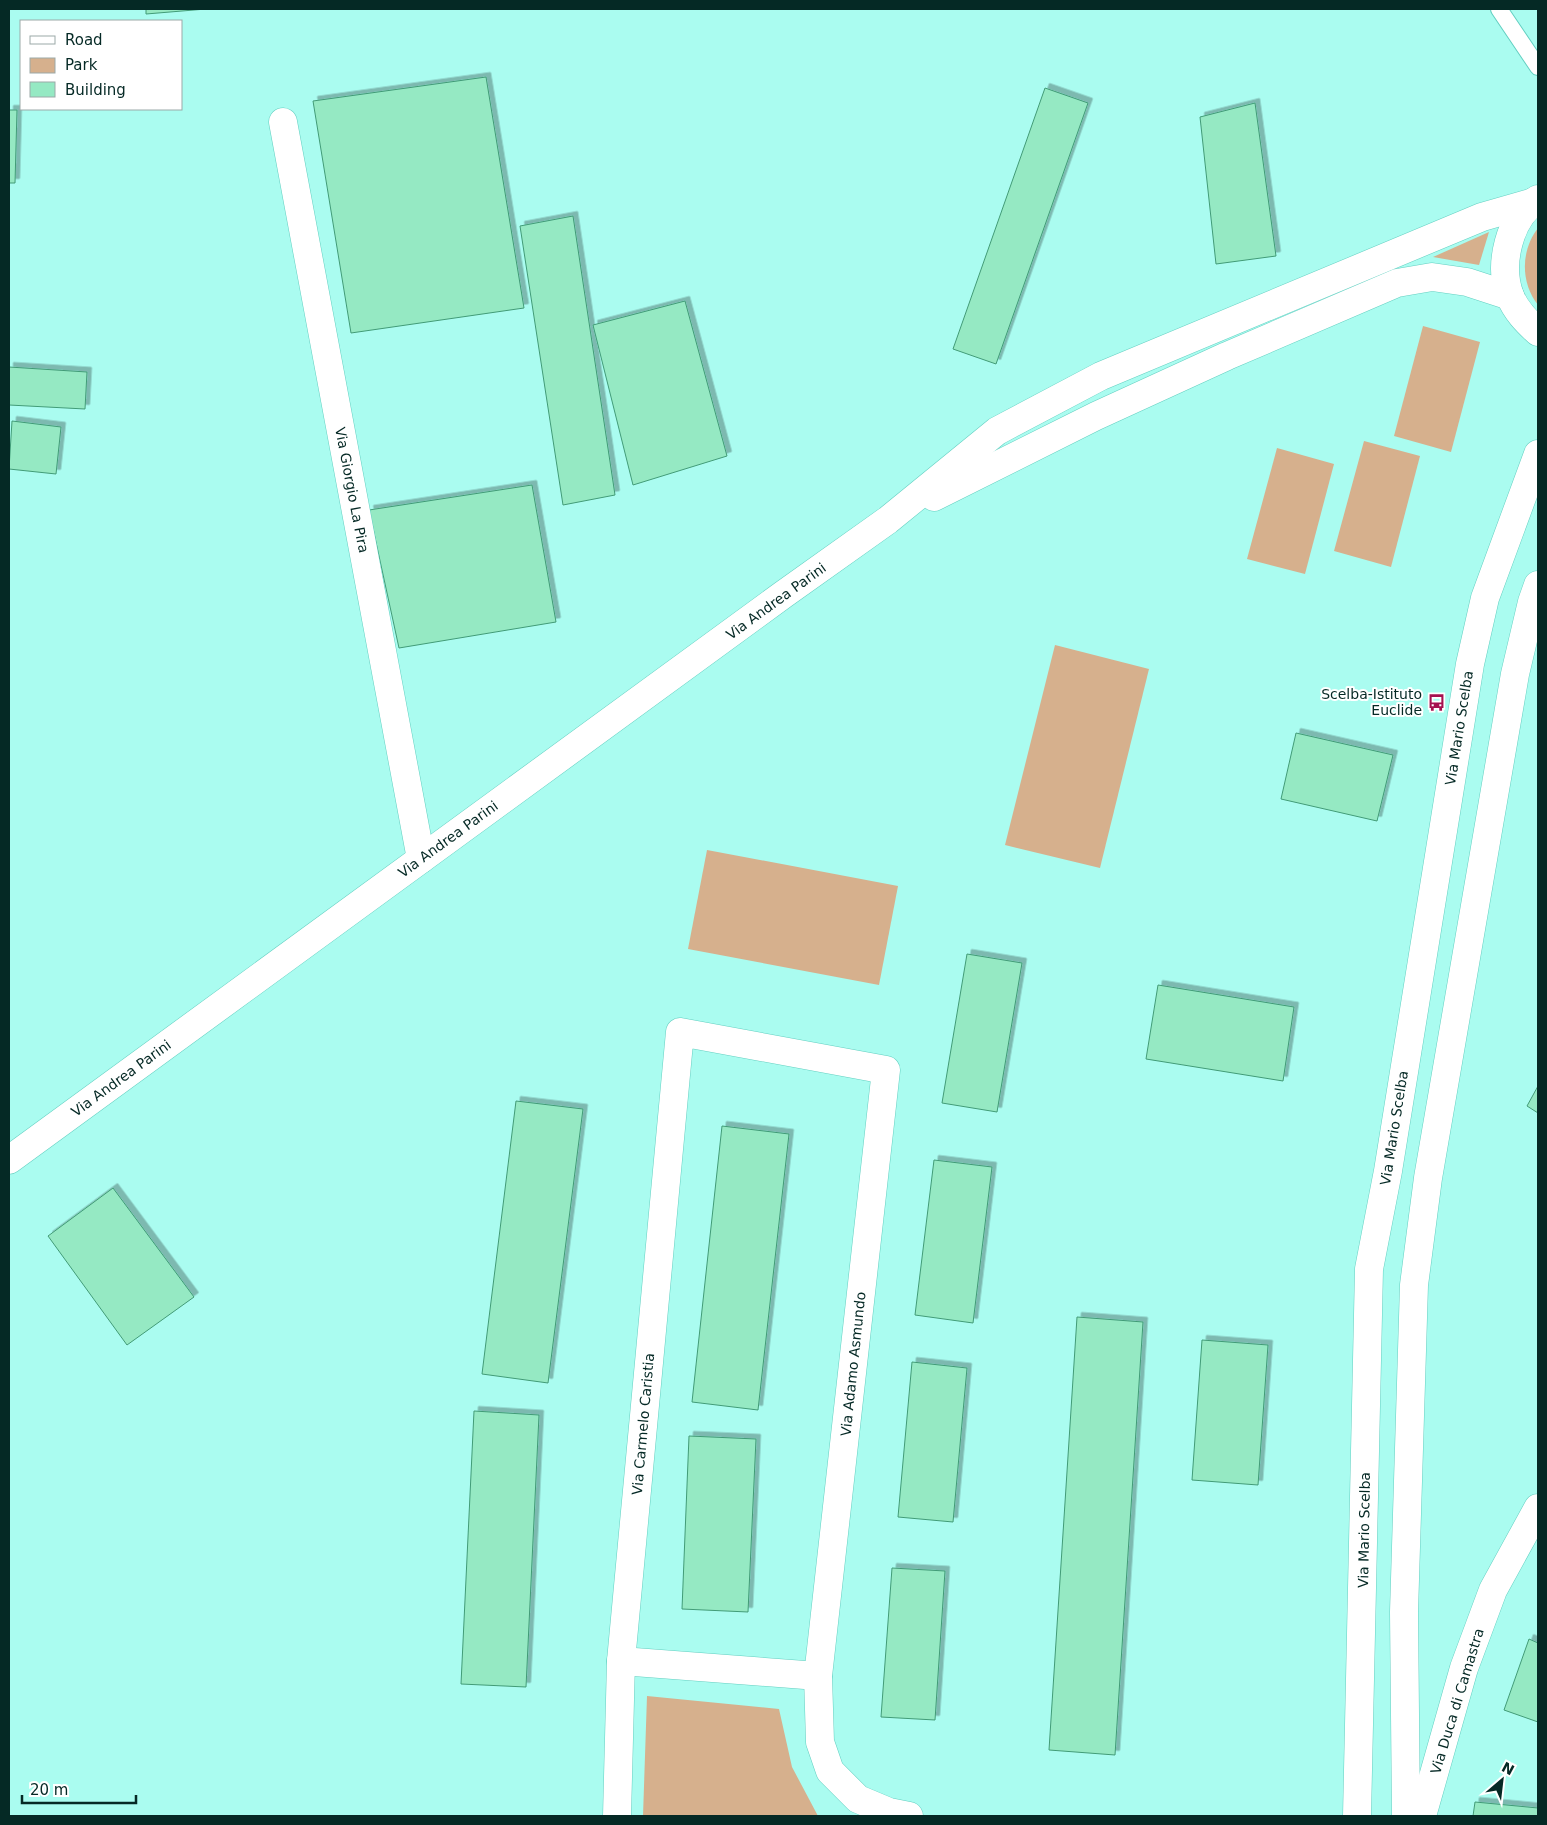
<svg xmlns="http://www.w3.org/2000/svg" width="1547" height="1825" font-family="'DejaVu Sans',sans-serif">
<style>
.green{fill:#d6b08d}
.building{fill:#95e9c3;stroke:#429b77;filter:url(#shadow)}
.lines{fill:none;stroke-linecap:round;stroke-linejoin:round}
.service-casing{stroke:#63cfc1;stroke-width:18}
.minor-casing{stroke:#63cfc1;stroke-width:29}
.secondary-casing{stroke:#63cfc1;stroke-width:29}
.service{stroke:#fff;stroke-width:16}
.minor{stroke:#fff;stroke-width:28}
.secondary{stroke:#fff;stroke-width:28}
.labels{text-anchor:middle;stroke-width:4;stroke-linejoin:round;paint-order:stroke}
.street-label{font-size:14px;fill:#052925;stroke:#fff}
.poi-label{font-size:14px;fill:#052925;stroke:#fff;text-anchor:end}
</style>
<defs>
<filter id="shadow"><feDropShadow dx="4.5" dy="-4.5" stdDeviation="0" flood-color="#0004"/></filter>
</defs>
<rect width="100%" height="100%" fill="#aafcf0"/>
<g class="green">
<path d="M1538,228v77c-18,-23 -17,-55 0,-77z"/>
<path d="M1489,232l-10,33 -46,-8z"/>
<path d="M1423,326l57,16 -29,110 -57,-16z"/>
<path d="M1364,441l56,15 -29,111 -57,-16z"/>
<path d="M1277,448l57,16 -29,110 -58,-15z"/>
<path d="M1055,645l94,24 -49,199 -95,-23z"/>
<path d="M707,850l191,36 -19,99 -191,-36z"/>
<path d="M647,1696l132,13 13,58 26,49h-175z"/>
</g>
<g class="building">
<path d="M146,9h60l-60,5z"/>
<path d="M486,77l38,231 -173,25 -38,-232z"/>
<path d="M1045,88l43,15 -92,261 -43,-15z"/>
<path d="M1255,103l21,153 -60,8 -16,-147z"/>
<path d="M9,110h8l-2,73h-6z"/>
<path d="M573,216l42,279 -52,10 -43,-279z"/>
<path d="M685,301l42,155 -94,29 -40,-160z"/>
<path d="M9,367l78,5 -2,37 -76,-4z"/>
<path d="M12,421l49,6 -5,47 -47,-5z"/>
<path d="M532,485l24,137 -157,26 -30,-138z"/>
<path d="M1296,733l97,22 -16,66 -96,-22z"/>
<path d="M967,954l55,9 -25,149 -55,-9z"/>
<path d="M1158,985l136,22 -11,74 -137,-22z"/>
<path d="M1538,1086v27l-11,-7z"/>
<path d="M516,1101l67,8 -35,274 -66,-9z"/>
<path d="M722,1126l67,8 -31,276 -66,-8z"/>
<path d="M934,1160l58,7 -19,156 -58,-8z"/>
<path d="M113,1188l81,109 -67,48 -79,-109z"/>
<path d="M1077,1317l66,5 -28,433 -66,-5z"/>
<path d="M1202,1340l66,5 -10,140 -66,-5z"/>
<path d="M912,1362l55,6 -14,154 -55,-5z"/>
<path d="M474,1411l65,4 -13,272 -65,-3z"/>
<path d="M689,1436l67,3 -8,173 -66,-3z"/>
<path d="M892,1568l53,3 -10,149 -54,-3z"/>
<path d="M1529,1639l9,4v79l-34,-12z"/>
<path d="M1475,1802l63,6v8h-65z"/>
</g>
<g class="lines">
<defs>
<path id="service" d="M1499,9l39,58"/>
<g id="minor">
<path d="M283,122l138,737"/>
<path d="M621,1661l197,15"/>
<path d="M617,1816l4,-155 59,-629 206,38 -68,606 2,66 10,29 28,28 31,13 20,4"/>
<path d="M1422,1816l42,-148 29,-78 45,-82"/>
</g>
<g id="secondary">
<path d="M1538,199c-29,18 -40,66 -28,97 6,15 17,26 28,36"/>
<path d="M934,497l162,-81 131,-60 170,-73 35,-6 35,5 43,14"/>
<path d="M9,1160l775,-566 104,-74 109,-89 104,-55 381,-159 52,-15"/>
<path d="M1357,1816l12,-547 19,-98 82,-507 15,-66 53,-144"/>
<path d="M1406,1816l-2,-204 10,-327 14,-107 87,-504 17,-72 6,-17"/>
</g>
</defs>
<use href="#service" class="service-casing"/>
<use href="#minor" class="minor-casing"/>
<use href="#secondary" class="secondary-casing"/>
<use href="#service" class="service"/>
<use href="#minor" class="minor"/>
<use href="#secondary" class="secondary"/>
</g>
<defs>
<symbol id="bus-bare" viewBox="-9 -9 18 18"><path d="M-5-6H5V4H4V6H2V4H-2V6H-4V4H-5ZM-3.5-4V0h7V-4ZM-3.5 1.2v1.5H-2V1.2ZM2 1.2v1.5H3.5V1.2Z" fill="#a51150" stroke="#fff" stroke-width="2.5" paint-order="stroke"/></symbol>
</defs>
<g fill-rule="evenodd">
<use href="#bus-bare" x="1424" y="690" width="25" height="25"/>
</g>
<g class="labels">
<g class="street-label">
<text transform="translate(352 490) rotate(79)" y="5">Via Giorgio La Pira</text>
<text transform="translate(776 601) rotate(-36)" y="5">Via Andrea Parini</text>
<text transform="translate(1459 728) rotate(-81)" y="5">Via Mario Scelba</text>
<text transform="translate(448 839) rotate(-36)" y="5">Via Andrea Parini</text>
<text transform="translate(121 1078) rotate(-36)" y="5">Via Andrea Parini</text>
<text transform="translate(1394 1128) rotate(-81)" y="5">Via Mario Scelba</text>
<text transform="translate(853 1364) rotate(-84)" y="5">Via Adamo Asmundo</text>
<text transform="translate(643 1424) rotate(-85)" y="5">Via Carmelo Caristia</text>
<text transform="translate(1364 1530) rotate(-89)" y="5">Via Mario Scelba</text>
<text transform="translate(1457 1701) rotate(-73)" y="5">Via Duca di Camastra</text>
</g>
<g class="poi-label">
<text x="1422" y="699">Scelba-Istituto<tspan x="1422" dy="16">Euclide</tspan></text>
</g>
</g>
<rect width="1547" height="1825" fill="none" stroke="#052925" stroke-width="20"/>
<rect x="20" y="20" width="162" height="90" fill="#ffffff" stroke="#9ba9a8"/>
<rect x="30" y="36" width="25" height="8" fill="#ffffff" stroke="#9ba9a8"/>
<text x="65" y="45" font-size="15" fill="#052925">Road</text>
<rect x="30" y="58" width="25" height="15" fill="#d6b08d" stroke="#9ba9a8"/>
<text x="65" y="70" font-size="15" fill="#052925">Park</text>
<rect x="30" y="82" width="25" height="15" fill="#95e9c3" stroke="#9ba9a8"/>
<text x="65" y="95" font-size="15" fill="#052925">Building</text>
<g transform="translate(1502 1780) rotate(28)" stroke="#ffffff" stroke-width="4" paint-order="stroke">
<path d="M0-4L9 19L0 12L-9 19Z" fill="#052925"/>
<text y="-8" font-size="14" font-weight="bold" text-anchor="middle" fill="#052925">N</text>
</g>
<path d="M22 1795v8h114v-8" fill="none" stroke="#052925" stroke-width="2.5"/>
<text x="30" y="1795" font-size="15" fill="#052925" stroke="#ffffff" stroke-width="4" paint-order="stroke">20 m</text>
</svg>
